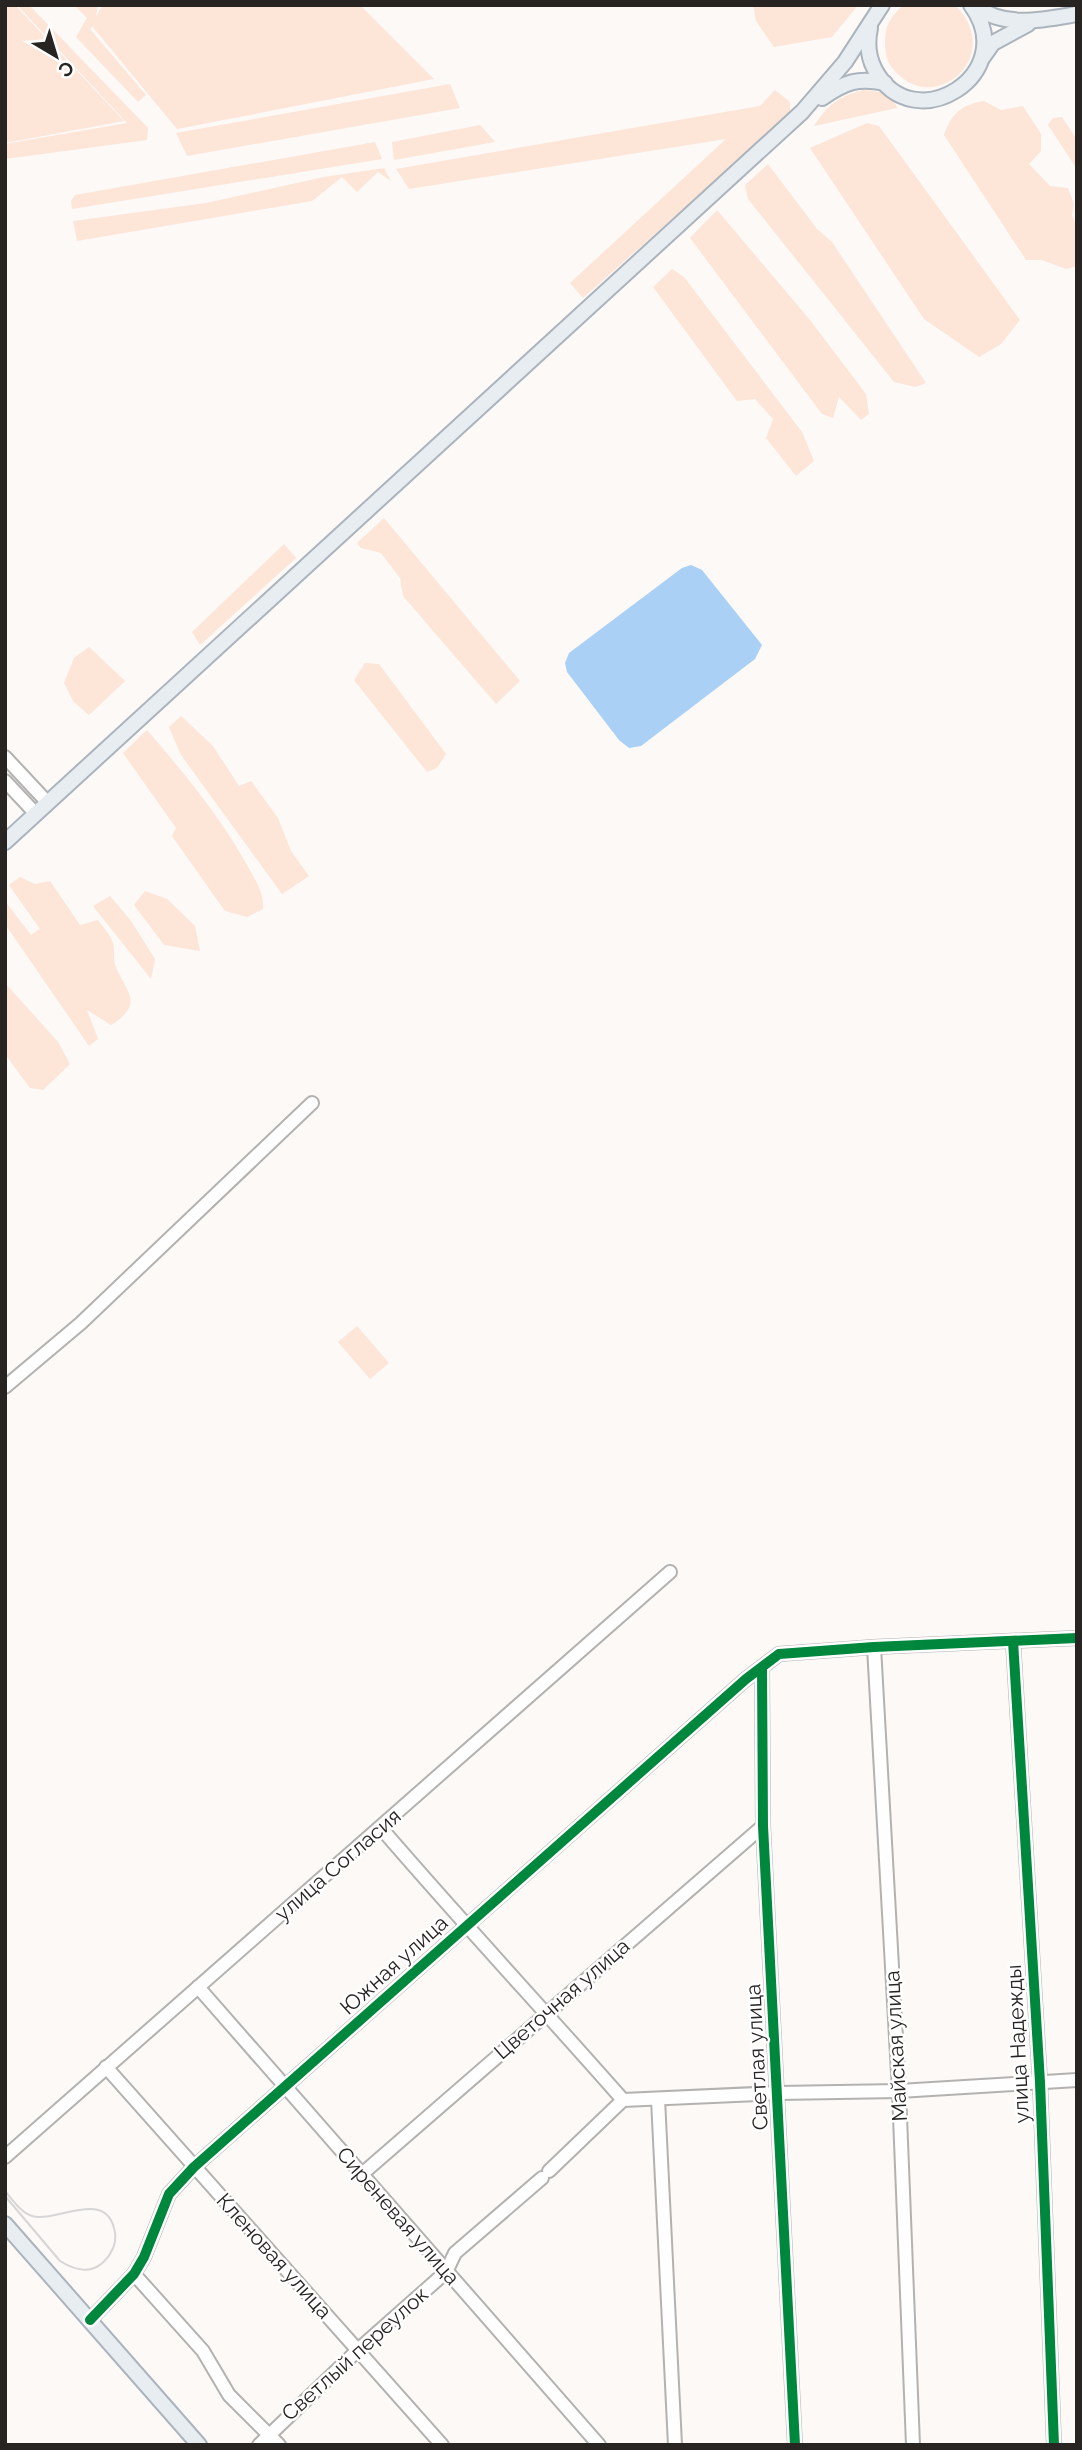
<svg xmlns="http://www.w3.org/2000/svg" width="1082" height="2450" font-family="Raleway,sans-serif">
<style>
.green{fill:#fde5d8}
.water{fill:#aad0f6}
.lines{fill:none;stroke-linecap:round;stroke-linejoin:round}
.minor-casing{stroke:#b4b2b0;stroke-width:16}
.major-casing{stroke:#abb4bd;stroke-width:18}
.minor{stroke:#fffefe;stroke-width:12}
.major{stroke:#e8edf2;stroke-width:14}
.tram{stroke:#d7d5d5;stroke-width:2}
.cycleway-casing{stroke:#fff;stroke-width:15}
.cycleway{stroke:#00873e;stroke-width:10}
.labels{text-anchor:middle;stroke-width:5;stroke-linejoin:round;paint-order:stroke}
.street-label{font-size:21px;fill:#272422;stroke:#fff}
</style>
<rect width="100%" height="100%" fill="#fcf9f7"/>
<g class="green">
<path d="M5,5h10l109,116 -119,22z"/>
<path d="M17,5h12l119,123 -1,12 -142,19v-15l122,-21z"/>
<path d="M74,5h24l-2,11 7,-11h257l74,74 -257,50 -85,-103 -2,3 56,66 -8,7 -62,-65 11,-19z"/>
<path d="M753,5h105l-26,32 -58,10 -18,-26z"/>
<path d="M903,5h52c50,50 -17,108 -56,70 -7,-6 -12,-13 -13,-22 -3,-23 1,-32 17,-48z"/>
<path d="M450,84l10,24 -273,48 -11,-23z"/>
<path d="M775,90l15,12v12l-207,184 -13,-15 156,-144 -317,50 -13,-20 364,-63z"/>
<path d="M863,90c14,1 30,2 34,18l-83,18c13,-21 26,-30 49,-36z"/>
<path d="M984,101l17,9 22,-4 18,28v17l-12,13 21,22 18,2 6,16 -2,11 5,12v39l-11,3 -24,-9h-16l-82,-125c7,-21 18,-31 40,-34z"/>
<path d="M1062,117l15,23v29l-29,-44 5,-7z"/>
<path d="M867,123l12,3 141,194 -19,24 -22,13 -55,-38 -114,-171z"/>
<path d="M480,125l15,17 -101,18 -2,-18z"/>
<path d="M375,142l7,17 -310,50 -1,-8 4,-6z"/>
<path d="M768,164l49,65 15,13 94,141 -11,4 -21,-5 -146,-183 -3,-14z"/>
<path d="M384,168l7,13 -13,-9 -21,20 -15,-15 -30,24 -235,40 -4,-20 133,-18 118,-26z"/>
<path d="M717,210l93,110 56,74 3,20 -8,6 -22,-23 -6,21 -11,-4 -132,-176z"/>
<path d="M672,269l12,8 118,155 12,29 -18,15 -30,-38 7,-19 -18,-20 -18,2 -84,-114z"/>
<path d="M384,518l136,163 -24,23 -93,-108 -3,-18 -19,-25 -20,-5 -4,-5z"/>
<path d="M284,544l12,14 -96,87 -8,-13z"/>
<path d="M89,647l36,34 -36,34 -16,-14 -9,-18 10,-25z"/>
<path d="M365,663l14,1 67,90 -9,14 -10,4 -73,-92z"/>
<path d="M181,716l32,30 26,40 12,-5 27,37 13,33 18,25 -27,18 -101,-139 -12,-28z"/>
<path d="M147,730c37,43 72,85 100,135 8,15 17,27 16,44l-16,8 -22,-6 -53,-75 4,-8 -53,-75z"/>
<path d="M20,877l15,7 15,-3 30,44 18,-5c5,7 13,16 15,23 2,7 0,15 2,22 10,26 31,38 -4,60l-24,-15 11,29 -9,7 -84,-122v-23l26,34 9,-6 -31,-44z"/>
<path d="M145,891l22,8 28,27 5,25 -36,-6 -30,-40z"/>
<path d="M110,896l21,25 24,38 -4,20 -58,-73z"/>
<path d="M5,983l53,59 12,22 -27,26 -13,-2 -25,-34z"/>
<path d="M357,1326l32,37 -19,16 -32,-37z"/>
</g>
<path class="water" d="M691,565l11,5 60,75 -7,14 -114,87 -12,2 -10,-8 -52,-68 -2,-9 4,-10 113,-85z"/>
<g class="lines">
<defs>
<g id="minor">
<path d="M5,757l43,46"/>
<path d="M5,781l31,33"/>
<path d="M5,1387l76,-64 231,-220"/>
<path d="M1013,1641l27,441 14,363"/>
<path d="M874,1647l25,444 14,354"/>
<path d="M762,1668l1,158 32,619"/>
<path d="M381,1828c79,92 162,181 242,272"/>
<path d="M198,1987c134,153 267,306 401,458"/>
<path d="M106,2067l336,378"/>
<path d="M658,2099l17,346"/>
<path d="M5,2157l665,-585"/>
<path d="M549,2171l74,-71 155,-7 121,-2 178,-11"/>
<path d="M362,2174l401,-348"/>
<path d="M134,2274l69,77 26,44 50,50"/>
<path d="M90,2320l44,-46 10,-17 25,-63 25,-27 552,-488 33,-25 95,-7 203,-9"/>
<path d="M259,2445l100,-96 87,-77 9,-19 87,-75"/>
</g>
<g id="major">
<path d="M974,5c30,24 68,15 103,9"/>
<path d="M870,28c-3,14 -2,29 5,42 38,71 147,4 96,-65"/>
<path d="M983,57l10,-14 35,-19"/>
<path d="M822,98c23,-16 36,-21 63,-15"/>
<path d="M5,842l797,-730 43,-50 37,-57"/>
<path d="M5,2224l194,221"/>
</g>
</defs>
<use href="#minor" class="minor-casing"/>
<use href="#major" class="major-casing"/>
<use href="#minor" class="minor"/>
<use href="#major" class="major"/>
<path class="tram" d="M5,2191c8,9 16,22 27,25 24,7 72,-27 82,12 3,9 1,18 -4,26 -13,20 -31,19 -50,7l-55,-65"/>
<defs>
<g id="cycleway">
<path d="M1013,1641l27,441 14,363"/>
<path d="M762,1668l1,158 32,619"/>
<path d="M90,2320l44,-46 10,-17 25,-63 25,-27 552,-488 33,-25 95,-7 203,-9"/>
</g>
</defs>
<use href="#cycleway" class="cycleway-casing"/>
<use href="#cycleway" class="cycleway"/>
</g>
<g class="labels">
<g class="street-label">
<text transform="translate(338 1865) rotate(-41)" y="7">улица Согласия</text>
<text transform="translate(394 1965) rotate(-42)" y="7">Южная улица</text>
<text transform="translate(562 1999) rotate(-41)" y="7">Цветочная улица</text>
<text transform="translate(1018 2044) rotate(-93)" y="7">улица Надежды</text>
<text transform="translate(896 2046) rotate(-93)" y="7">Майская улица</text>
<text transform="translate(757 2057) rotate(-93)" y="7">Светлая улица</text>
<text transform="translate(398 2216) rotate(49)" y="7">Сиреневая улица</text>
<text transform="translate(274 2256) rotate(48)" y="7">Кленовая улица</text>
<text transform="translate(355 2354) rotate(-42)" y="7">Светлый переулок</text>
</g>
</g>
<rect width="1082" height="2450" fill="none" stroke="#272422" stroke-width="14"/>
<g transform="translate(56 56) rotate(142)" stroke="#ffffff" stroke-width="5" paint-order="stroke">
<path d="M0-5L12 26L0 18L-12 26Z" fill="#272422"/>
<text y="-10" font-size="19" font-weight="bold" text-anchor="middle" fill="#272422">С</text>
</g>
</svg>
